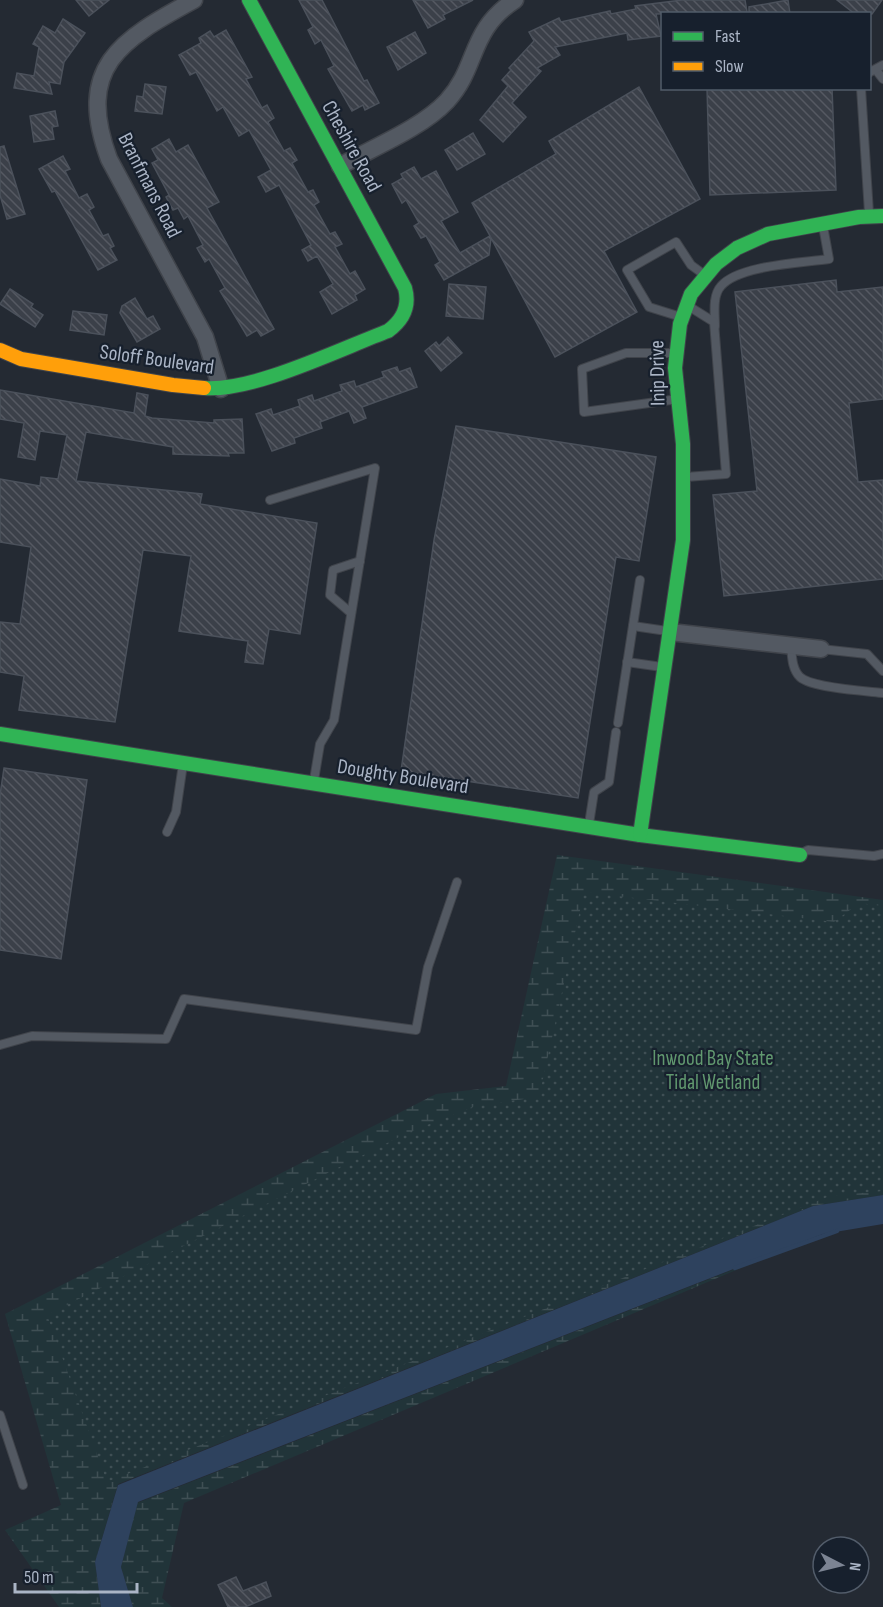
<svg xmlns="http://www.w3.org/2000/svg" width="883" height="1607" font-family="'Sofia Sans Condensed',sans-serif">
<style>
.wetland{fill:url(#wetland-marsh)}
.park{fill:url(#park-dots)}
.water{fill:#2e425e}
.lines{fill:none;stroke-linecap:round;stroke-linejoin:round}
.stream{stroke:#2e425e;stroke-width:4.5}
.building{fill:url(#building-back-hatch);stroke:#4b515b;stroke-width:1.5}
.lane-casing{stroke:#40444b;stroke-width:10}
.street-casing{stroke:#40444b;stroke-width:19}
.fast-casing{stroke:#40444b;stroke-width:16}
.slow-casing{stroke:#40444b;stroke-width:16}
.lane{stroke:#535962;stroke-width:8}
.street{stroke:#535962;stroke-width:16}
.fast{stroke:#30b455;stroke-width:14}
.slow{stroke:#ff9f0a;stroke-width:14}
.labels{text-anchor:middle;stroke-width:4.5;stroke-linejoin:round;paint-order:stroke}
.street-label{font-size:21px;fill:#abb5c6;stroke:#17202d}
.park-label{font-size:21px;fill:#61986f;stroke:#17202d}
</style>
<defs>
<pattern id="wetland-marsh" width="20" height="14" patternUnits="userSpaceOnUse" patternTransform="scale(1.5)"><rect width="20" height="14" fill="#213439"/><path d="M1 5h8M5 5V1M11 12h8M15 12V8" fill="none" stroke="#3f4f54"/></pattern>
<pattern id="park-dots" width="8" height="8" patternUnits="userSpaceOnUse" patternTransform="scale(1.5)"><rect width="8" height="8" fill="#213439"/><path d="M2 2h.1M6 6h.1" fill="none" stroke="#3f4f54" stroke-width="1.8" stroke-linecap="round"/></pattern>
<pattern id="building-back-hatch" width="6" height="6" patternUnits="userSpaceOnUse" patternTransform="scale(1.5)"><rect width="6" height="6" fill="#3b4049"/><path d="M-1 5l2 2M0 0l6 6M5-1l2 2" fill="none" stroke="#555962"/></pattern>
</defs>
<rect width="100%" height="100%" fill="#242a33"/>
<g class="wetland">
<path d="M557,855l326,45v295l-70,11 -695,278 -23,78 6,45h-42l-54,-77 56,-25 -56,-191 431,-220 70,-8z"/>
<path d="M786,1249l-602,254 -22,95 10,9h-39l-12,-40 16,-64z"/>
</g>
<path class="park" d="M584,892l250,30 25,-19 24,3v285l-53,5 -723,286 -60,-167 360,-182 68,-27 64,-9z"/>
<path class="water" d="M883,1195v29l-60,10 -685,268 -17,65 12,40h-32l-6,-45 23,-77 695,-279z"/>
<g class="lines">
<path class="stream" d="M735,1268l102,-37"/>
</g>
<g class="building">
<path d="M76,0h33l-20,16z"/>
<path d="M299,0h23l42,81 3,-1 12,23 -14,7 -2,-5 -11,6 -24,-42 6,-3 -13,-26 -6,4 -7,-14 5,-3z"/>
<path d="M413,0h60l-30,15 2,4 -17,9z"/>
<path d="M682,0h63l2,12 -91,2 5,22 -33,4 -1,-7 -72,14 5,8 -23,13 4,3 -29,32 14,14 -23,25 -23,-22 28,-34 -6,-6 9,-10 -2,-2 25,-27 -5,-9 30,-14 2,4 49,-11 1,3 25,-5 -1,-3z"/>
<path d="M788,0l2,14h-41v-7z"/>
<path d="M837,0h45l-10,14h-17z"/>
<path d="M63,19l22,14 -21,29 -4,22 -11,-2 3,12 -38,-6 3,-15 17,3 5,-29 -6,-3 10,-18 12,7z"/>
<path d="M226,30l26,47 -6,2 16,29 5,-3 7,13 -6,4 16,29 6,-3 7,12 -5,3 16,29 5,-2 6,12 -5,3 16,29 5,-2 7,12 -7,3 15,27 5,-3 10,18 -10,6 2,5 -25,14 -12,-22 13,-8 -16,-28 -9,5 -6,-11 9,-5 -32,-60 -13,7 -8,-15 13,-7 -22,-40 -10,6 -16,-29 -6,4 -21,-39 -6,3 -11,-20 22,-12 -2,-5 11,-7 4,6z"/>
<path d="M415,32l11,21 -28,17 -11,-23z"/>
<path d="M145,84l21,3 -4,27 -27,-3 2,-15 6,1z"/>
<path d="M639,87l61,112 -96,52 33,61 -82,45 -64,-119 -2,17 -45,25 -9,-15 5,-3 -14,-26 -5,2 -7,-12 5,-3 -13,-23 -4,3 -10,-19 11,-6 -2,-4 13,-7 7,12 15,-8 22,41 -17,9 19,32 30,-17 -18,-33 84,-49 -7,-13z"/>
<path d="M707,88h125l4,102 -126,5z"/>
<path d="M55,111l3,15 -6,1 2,12 -20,3 -4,-26z"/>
<path d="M473,133l12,21 -28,16 -12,-20z"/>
<path d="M169,139l7,13 12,-7 31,57 -12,6 67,121 -13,7 -4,-6 -10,6 -27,-45 5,-3 -16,-29 -4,3 -8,-14 6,-3 -15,-29 -4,3 -6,-11 -5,2 -7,-13 3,-2 -17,-32 6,-3 -6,-11z"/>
<path d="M4,146l21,68 -18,5 -7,-24v-48z"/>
<path d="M63,156l7,13 -5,2 14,27 8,-4 7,13 -5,3 14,26 5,-2 6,12 -4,2 7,12 -19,10 -43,-79 -3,1 -13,-23z"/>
<path d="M836,280l1,12 46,-5v112l-34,4 9,79 25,-2v99l-159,17 -11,-101 44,-4 -22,-199z"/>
<path d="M449,284l37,3 -3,32 -37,-3z"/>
<path d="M10,289l23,15 -2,3 12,8 -8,12 -35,-23z"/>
<path d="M135,298l12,21 6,-3 7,13 -23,13 -17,-29 2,-7z"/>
<path d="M73,311l34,4 -3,20 -34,-5z"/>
<path d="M448,337l14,16 -21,18 -16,-20 11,-9 3,4z"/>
<path d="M397,367l2,5 11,-4 7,19 -55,20 4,11 -12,5 -5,-12 -29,11 2,6 -28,10 1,5 -23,8 -16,-37 15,-5 2,6 27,-9 -2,-6 14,-5 2,6 28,-10 -2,-6 14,-4 2,6 28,-10 -2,-5z"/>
<path d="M0,390l134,23 3,-20 11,2 -3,21 7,2 62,5v-3l28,-1 2,34h-16l1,3 -56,-2v-7l-87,-15 -10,49 126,13 -2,10 117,19 -17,111 -31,-5 -6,35 -18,-2 3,-21 -69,-10 12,-75 -48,-6 -28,172 -96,-12 5,-34 -24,-4v-50l20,2 11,-77 -31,-5v-63l40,7 1,-9 17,2 9,-44 -27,-4 -5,29 -17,-3 6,-34 -24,-4z"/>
<path d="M456,426l200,31 -17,104 -23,-4 -38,241 -177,-27 33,-231z"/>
<path d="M4,768l83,12 -26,179 -61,-9v-155z"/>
<path d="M236,1577l7,14 23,-9 5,14 -26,11h-17l-10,-22z"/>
</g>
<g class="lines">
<defs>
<g id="lane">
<path d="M876,70l7,9"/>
<path d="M870,72l13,-7"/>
<path d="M861,88l8,125"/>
<path d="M681,317l-32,-10 -22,-37 49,-28 15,23 15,11"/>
<path d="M715,326c0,-12 -3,-30 6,-40 18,-21 81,-23 108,-27l-6,-33"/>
<path d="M675,353h-49l-44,16 2,43 94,-13"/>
<path d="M686,477l40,-3 -12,-152 -24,-15"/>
<path d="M270,500l105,-32 -41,252 -14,24 -6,36"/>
<path d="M351,613l-21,-18 3,-25 27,-9"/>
<path d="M633,626l34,5"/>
<path d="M791,646c1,11 1,23 9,31 12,11 65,14 83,16"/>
<path d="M821,649l46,5 16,17"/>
<path d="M627,662l35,5"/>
<path d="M618,723l22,-143"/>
<path d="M589,824l5,-32 15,-10 7,-50"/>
<path d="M167,832l9,-20 7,-48"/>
<path d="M802,853l6,-3 66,6 9,-2"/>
<path d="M0,1045l32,-9 134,3 18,-40 232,31 12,-63 29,-85"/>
<path d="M0,1415l23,70"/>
</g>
<g id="street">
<path d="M194,0c-74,40 -119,67 -85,159l96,178 16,52"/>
<path d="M340,166c32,-18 82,-38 107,-65 32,-35 21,-70 68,-101"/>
<path d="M670,632l151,17"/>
</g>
<g id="fast">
<path d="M204,388c49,4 136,-39 184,-57 15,-11 22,-25 17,-43l-156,-288"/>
<path d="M0,734l640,101 160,20"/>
<path d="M640,835l43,-295v-96l-8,-76 5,-44 11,-30 25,-30 21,-16 31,-14 91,-17 24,-1"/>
</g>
<path id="slow" d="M0,350l21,9 152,26 31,3"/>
</defs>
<use href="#lane" class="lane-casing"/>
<use href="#street" class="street-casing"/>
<use href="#fast" class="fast-casing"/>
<use href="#slow" class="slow-casing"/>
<use href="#lane" class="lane"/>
<use href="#street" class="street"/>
<use href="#fast" class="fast"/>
<use href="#slow" class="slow"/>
</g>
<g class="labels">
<g class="street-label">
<text transform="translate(352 146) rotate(61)" y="7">Cheshire Road</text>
<text transform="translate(150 185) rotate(63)" y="7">Branfmans Road</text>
<text transform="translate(157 359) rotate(8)" y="7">Soloff Boulevard</text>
<text transform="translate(657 373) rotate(-91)" y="7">Inip Drive</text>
<text transform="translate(403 776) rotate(9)" y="7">Doughty Boulevard</text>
</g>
<g class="park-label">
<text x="713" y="1065">Inwood Bay State<tspan x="713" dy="24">Tidal Wetland</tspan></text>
</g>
</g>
<rect x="661" y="12" width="210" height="78" fill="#17202d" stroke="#525c6a" stroke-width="1.5"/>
<rect x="673" y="32" width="30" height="9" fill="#30b455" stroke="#525c6a" stroke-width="1.5"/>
<text x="715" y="42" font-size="18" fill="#abb5c6">Fast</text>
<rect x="673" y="62" width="30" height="9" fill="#ff9f0a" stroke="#525c6a" stroke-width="1.5"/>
<text x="715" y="72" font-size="18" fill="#abb5c6">Slow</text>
<g transform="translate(841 1565) rotate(97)"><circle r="28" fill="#17202d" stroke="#525c6a" stroke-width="1.5"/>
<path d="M0-4.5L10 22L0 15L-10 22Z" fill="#7c8493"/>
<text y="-9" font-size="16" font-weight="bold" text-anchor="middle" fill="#abb5c6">N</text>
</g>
<path d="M15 1583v9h122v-9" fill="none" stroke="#abb5c6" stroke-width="3"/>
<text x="24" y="1583" font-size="18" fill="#abb5c6" stroke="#17202d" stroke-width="4.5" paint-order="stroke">50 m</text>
</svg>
